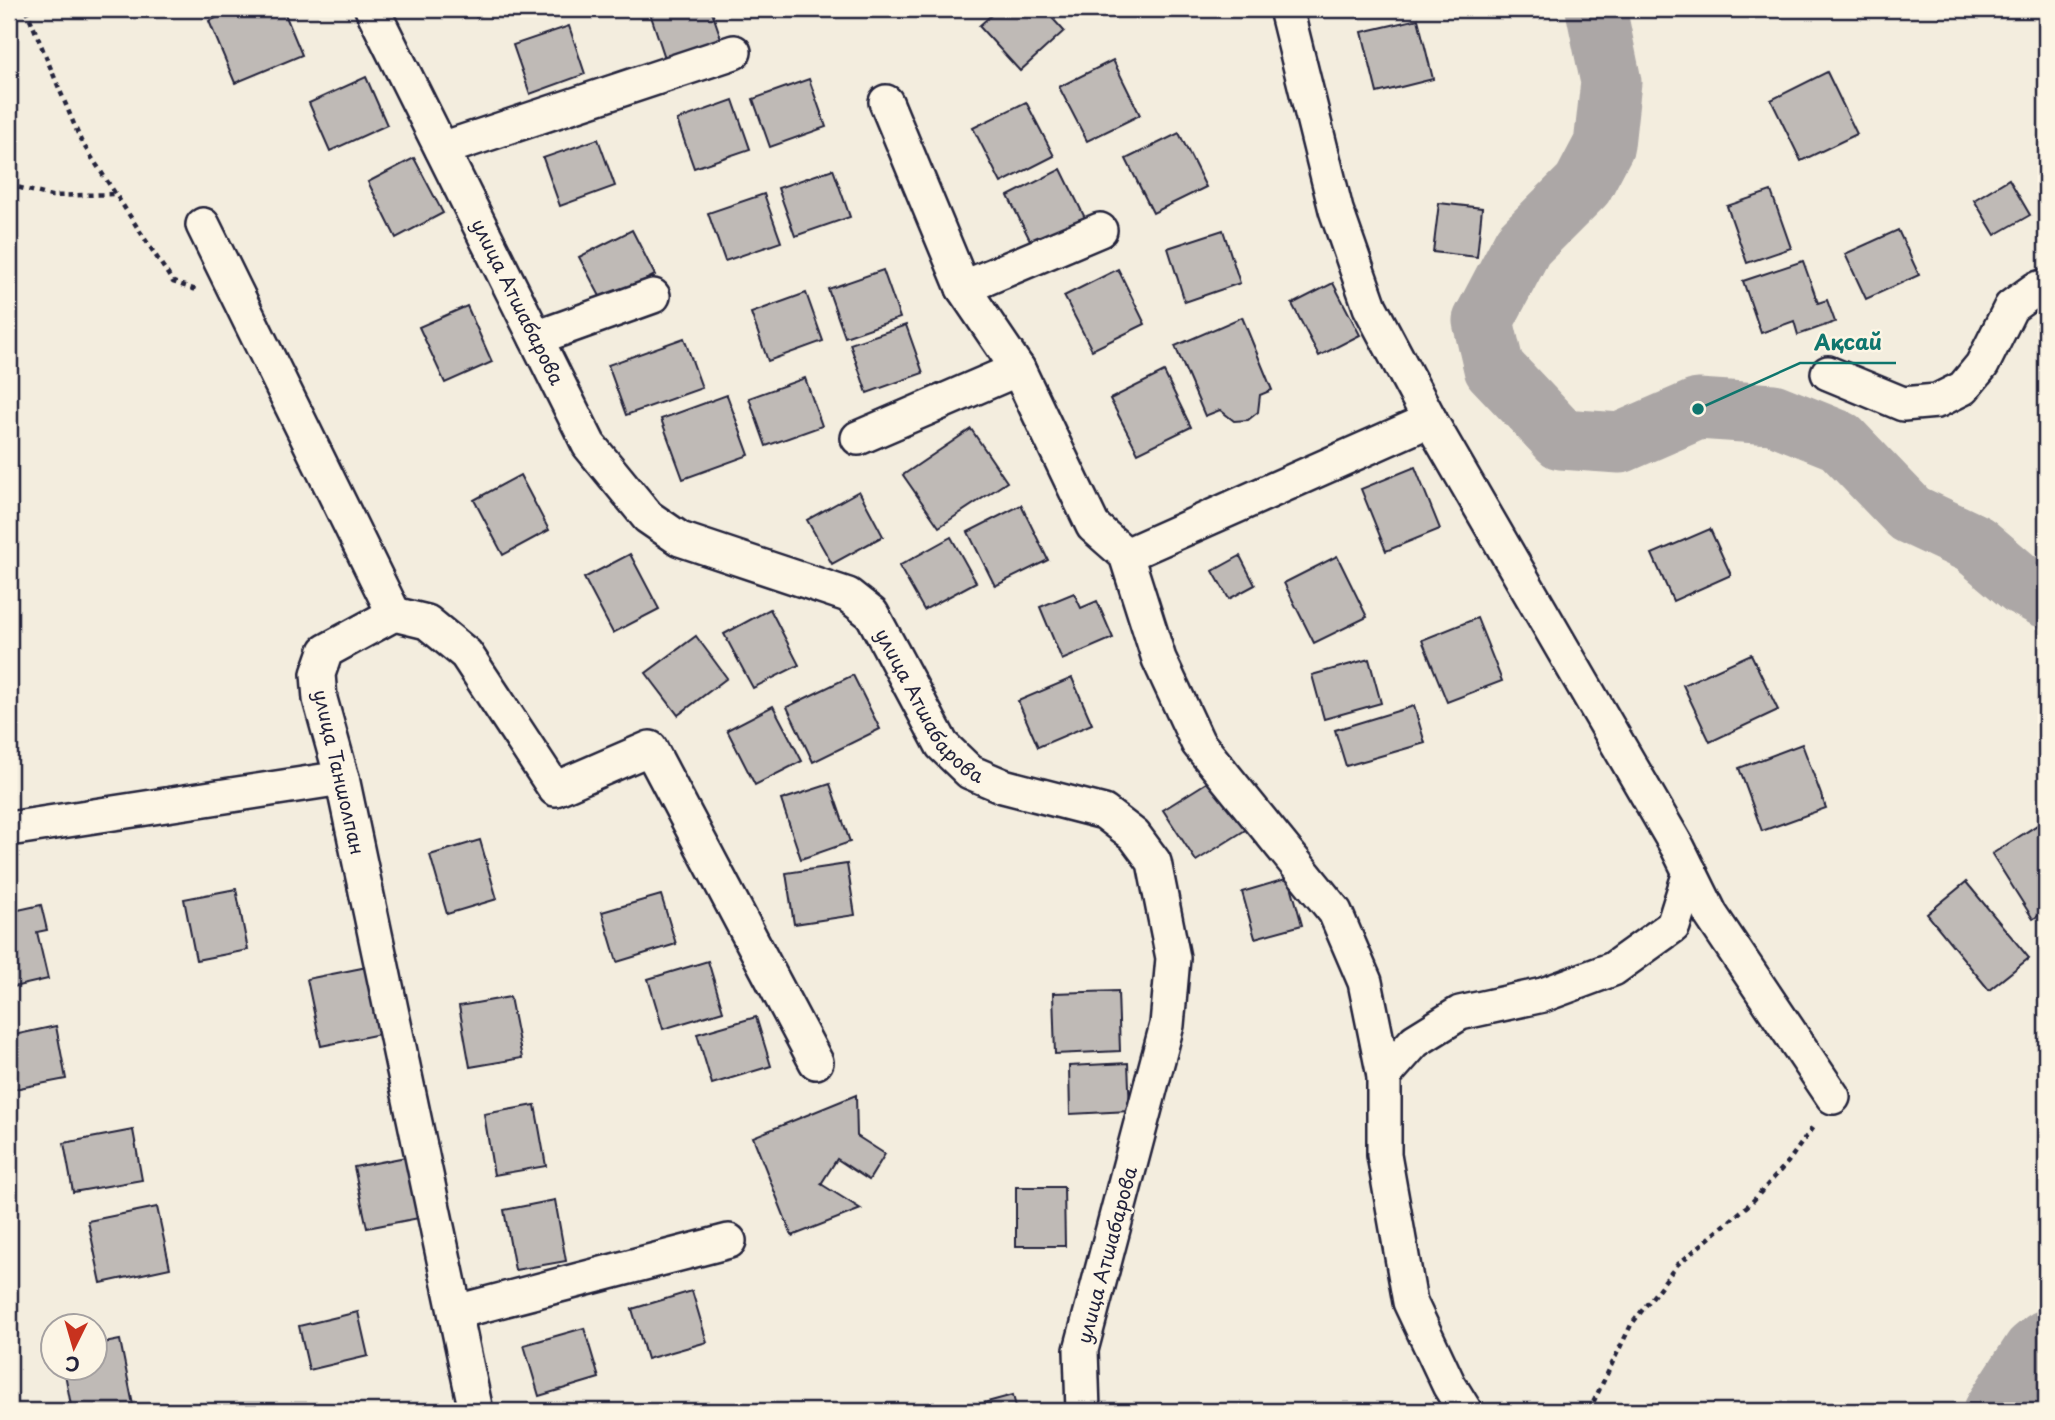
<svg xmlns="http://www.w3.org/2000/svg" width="2055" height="1420" font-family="'Playpen Sans',sans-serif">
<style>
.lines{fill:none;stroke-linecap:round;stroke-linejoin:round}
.river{stroke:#aca7a6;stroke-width:61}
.building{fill:#bfbab6;stroke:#22223b;stroke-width:2}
.minor-casing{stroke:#22223b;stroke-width:38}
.path{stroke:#22223b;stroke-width:4.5;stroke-dasharray:5 5;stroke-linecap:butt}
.minor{stroke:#fcf5e5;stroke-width:33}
.labels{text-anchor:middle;stroke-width:5;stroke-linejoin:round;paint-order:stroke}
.street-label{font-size:19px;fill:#22223b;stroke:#fcf5e5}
.leader{fill:none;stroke:#0f766e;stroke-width:2.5}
.callout-dot{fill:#0f766e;stroke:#fcf5e5;stroke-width:2.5}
.callout-label{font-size:21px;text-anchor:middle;font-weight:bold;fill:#0f766e;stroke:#fcf5e5;stroke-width:5;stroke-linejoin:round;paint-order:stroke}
</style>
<rect width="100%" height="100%" fill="#f3edde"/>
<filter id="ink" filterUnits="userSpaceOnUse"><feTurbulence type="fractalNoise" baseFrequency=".0143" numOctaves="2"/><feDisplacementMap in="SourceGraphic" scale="14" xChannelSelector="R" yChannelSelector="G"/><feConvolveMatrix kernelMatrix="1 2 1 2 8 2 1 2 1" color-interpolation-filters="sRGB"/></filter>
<g filter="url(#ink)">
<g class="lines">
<g class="river">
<path d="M1596,9l15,73 -7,63 -21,40 -60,60 -40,76 11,47 67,71 59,4 78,-34 75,5 67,27 70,73 64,30 48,41 24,13"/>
<path d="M1994,1411l39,-60 13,-11"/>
</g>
</g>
<g class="building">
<path d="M237,9h46l19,46 -67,28 -26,-62z"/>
<path d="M473,9h27l-24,8z"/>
<path d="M662,9h49l11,32 -56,20 -16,-48z"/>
<path d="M998,9h46l20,22 -44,40 -41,-45z"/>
<path d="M1766,9h22l-19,8z"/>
<path d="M1418,19l15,60 -56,14 -15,-61z"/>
<path d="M569,26l16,48 -55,20 -17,-49z"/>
<path d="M1113,60l27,55 -53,26 -28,-54z"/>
<path d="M1827,72l30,62 -56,27 -30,-61z"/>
<path d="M366,77l21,48 -57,26 -21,-48z"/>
<path d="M809,79l17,48 -56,20 -17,-48z"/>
<path d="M733,100l17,49 -56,19 -17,-48z"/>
<path d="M1026,102l28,54 -53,27 -28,-55z"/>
<path d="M1179,133l27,54 -53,26 -27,-54z"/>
<path d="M598,139l17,47 -55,20 -17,-48z"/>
<path d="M414,158l29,55 -47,25 -28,-56z"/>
<path d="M833,169l17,48 -55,19 -17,-48z"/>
<path d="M1061,169l27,55 -53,26 -27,-54z"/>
<path d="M2009,179l21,36 -35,20 -21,-35z"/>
<path d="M1771,191l20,57 -44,15 -20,-57z"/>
<path d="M764,194l17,48 -56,19 -17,-48z"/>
<path d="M1439,203l43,5 -5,49 -44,-5z"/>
<path d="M632,230l23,45 -52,27 -24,-45z"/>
<path d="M1223,230l17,53 -55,19 -17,-54z"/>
<path d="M1898,230l21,45 -53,24 -21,-45z"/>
<path d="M1803,261l15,42 9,-3 8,22 -37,13 -4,-14 -33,12 -18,-52z"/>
<path d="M1118,269l27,55 -53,26 -28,-54z"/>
<path d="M883,270l17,48 -55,19 -17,-48z"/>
<path d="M1333,283l27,52 -41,21 -27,-52z"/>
<path d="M806,293l17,48 -55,20 -17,-48z"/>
<path d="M467,306l25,56 -47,21 -26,-56z"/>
<path d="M1242,317l30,73 -12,5 -2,17 -10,8 -14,1 -14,-11 -15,6 -30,-70z"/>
<path d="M906,325l17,48 -56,20 -17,-49z"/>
<path d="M684,338l18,50 -76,27 -18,-50z"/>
<path d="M1164,372l27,55 -53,26 -28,-54z"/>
<path d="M805,378l17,48 -56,20 -17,-48z"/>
<path d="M727,395l22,60 -66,24 -22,-60z"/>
<path d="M971,429l36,53 -68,45 -36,-52z"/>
<path d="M1415,467l25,62 -54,22 -25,-62z"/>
<path d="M520,475l29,55 -46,25 -29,-55z"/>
<path d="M859,491l24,45 -51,28 -25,-44z"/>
<path d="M1021,505l27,55 -53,26 -27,-54z"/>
<path d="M1710,529l21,46 -58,26 -21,-47z"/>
<path d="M951,537l25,45 -52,28 -25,-44z"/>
<path d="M630,554l29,55 -46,24 -29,-55z"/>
<path d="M1240,556l15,29 -26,14 -16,-28z"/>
<path d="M1337,556l30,61 -53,26 -30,-60z"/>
<path d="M1074,593l7,15 16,-7 16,37 -51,22 -22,-53z"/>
<path d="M770,609l29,56 -46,23 -29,-54z"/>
<path d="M1477,618l25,63 -55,21 -25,-62z"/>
<path d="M696,636l31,42 -49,37 -32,-42z"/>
<path d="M1751,654l27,56 -68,32 -27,-57z"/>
<path d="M1369,659l12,44 -57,16 -12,-44z"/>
<path d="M853,675l27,54 -67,33 -26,-55z"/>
<path d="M1072,678l20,46 -54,23 -20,-46z"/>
<path d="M773,706l29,55 -47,24 -28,-55z"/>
<path d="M1414,706l11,37 -79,23 -11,-36z"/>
<path d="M1802,744l24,64 -64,23 -23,-63z"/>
<path d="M1214,778l33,51 -51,32 -33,-51z"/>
<path d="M830,784l20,58 -49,17 -20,-59z"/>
<path d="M2042,822l4,7v82l-13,8 -41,-65z"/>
<path d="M480,840l17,59 -50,15 -17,-59z"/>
<path d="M847,864l8,51 -61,9 -8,-51z"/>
<path d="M1289,878l13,47 -47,13 -13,-46z"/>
<path d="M1966,882l63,76 -40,32 -62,-76z"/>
<path d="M236,889l12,61 -52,10 -12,-61z"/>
<path d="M661,895l15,49 -59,18 -15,-50z"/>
<path d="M41,905l6,25 -10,2 11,47 -39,9v-76z"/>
<path d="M708,961l15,50 -60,18 -15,-50z"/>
<path d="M367,967l13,67 -59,12 -14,-67z"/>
<path d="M1118,991l2,60 -65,3 -2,-61z"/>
<path d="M510,997l12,61 -52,9 -11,-61z"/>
<path d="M756,1017l15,49 -59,18 -15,-50z"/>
<path d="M56,1026l10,53 -57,11v-54z"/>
<path d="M1128,1063l2,48 -60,3 -1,-48z"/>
<path d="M856,1095l1,41 28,18 -16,26 -32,-21 -16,25 40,25 -69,27 -39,-99z"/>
<path d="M535,1105l11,61 -52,9 -10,-61z"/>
<path d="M133,1130l9,50 -69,12 -9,-49z"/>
<path d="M406,1157l13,61 -52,10 -13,-61z"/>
<path d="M1016,1187h48l1,59h-49z"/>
<path d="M555,1200l11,61 -51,9 -11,-60z"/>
<path d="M157,1207l13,61 -69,15 -13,-62z"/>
<path d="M692,1291l15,51 -60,17 -15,-50z"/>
<path d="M358,1312l10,44 -59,14 -10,-44z"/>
<path d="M584,1328l15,50 -60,18 -15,-51z"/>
<path d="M120,1340l14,70 -62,1 -8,-43h30v-23z"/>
<path d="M1013,1395l4,16h-63z"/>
</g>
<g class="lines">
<defs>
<g id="minor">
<path id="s1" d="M372,9l217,436 59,72 32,22 168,56 24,19 70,131 28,27 33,14 101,26 30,23 20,27 19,96 -6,67 -86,325 2,61"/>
<path d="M1286,9l50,201 34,97 60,113 248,428 33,67 122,182"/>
<path d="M886,102l77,186 55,81 75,157 33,29 33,104 39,84 137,169 30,70 19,94v79l26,147 39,83 16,26"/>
<path d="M442,149l292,-97"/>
<path d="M203,225l191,389"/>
<path d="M963,288l137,-58"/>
<path d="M536,338l117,-42"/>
<path d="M1828,373l75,31 34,-3 26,-13 19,-23 29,-58 25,-18 10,-3"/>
<path d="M858,438l160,-69"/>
<path d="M1126,555l304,-135"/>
<path d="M9,829l333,-51"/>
<path d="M1384,1076l31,-35 45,-28 83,-18 70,-26 60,-43 17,-54"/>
<path d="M456,1312l273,-71"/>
<path d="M476,1411l-134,-633 -22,-79 -2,-25 8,-23 68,-37 33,8 39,32 89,135 95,-41 166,314"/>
</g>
</defs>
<use href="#minor" class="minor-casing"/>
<g class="path">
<path d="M26,9l55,132 92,141 26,9"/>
<path d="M9,185l42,11 64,-2"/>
<path d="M1589,1411l42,-86 46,-60 74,-62 37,-41 27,-38"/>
</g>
<use href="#minor" class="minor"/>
</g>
</g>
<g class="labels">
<g class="street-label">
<text dy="7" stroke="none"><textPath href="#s1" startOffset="327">улица Атшабарова</textPath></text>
<text dy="7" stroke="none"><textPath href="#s1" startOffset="936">улица Атшабарова</textPath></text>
<text transform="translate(339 772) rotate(77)" y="7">улица Таншолпан</text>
<text transform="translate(1107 1255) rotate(-75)" y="7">улица Атшабарова</text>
</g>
</g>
<path class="leader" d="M1698 409L1800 363H1896"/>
<circle class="callout-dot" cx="1698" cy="409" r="7"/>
<g class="callout-label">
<text x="1848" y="350">Ақсай</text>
</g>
<rect width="2055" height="1420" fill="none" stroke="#fcf5e5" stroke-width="35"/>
<rect x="18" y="18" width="2020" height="1385" fill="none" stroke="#22223b" stroke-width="2.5" filter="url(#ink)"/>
<g transform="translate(74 1347) rotate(185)"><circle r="33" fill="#fcf5e5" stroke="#a5a1a1" stroke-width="2"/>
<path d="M0-5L12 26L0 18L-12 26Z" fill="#c8321e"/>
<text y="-10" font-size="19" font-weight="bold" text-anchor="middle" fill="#22223b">С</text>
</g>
</svg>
